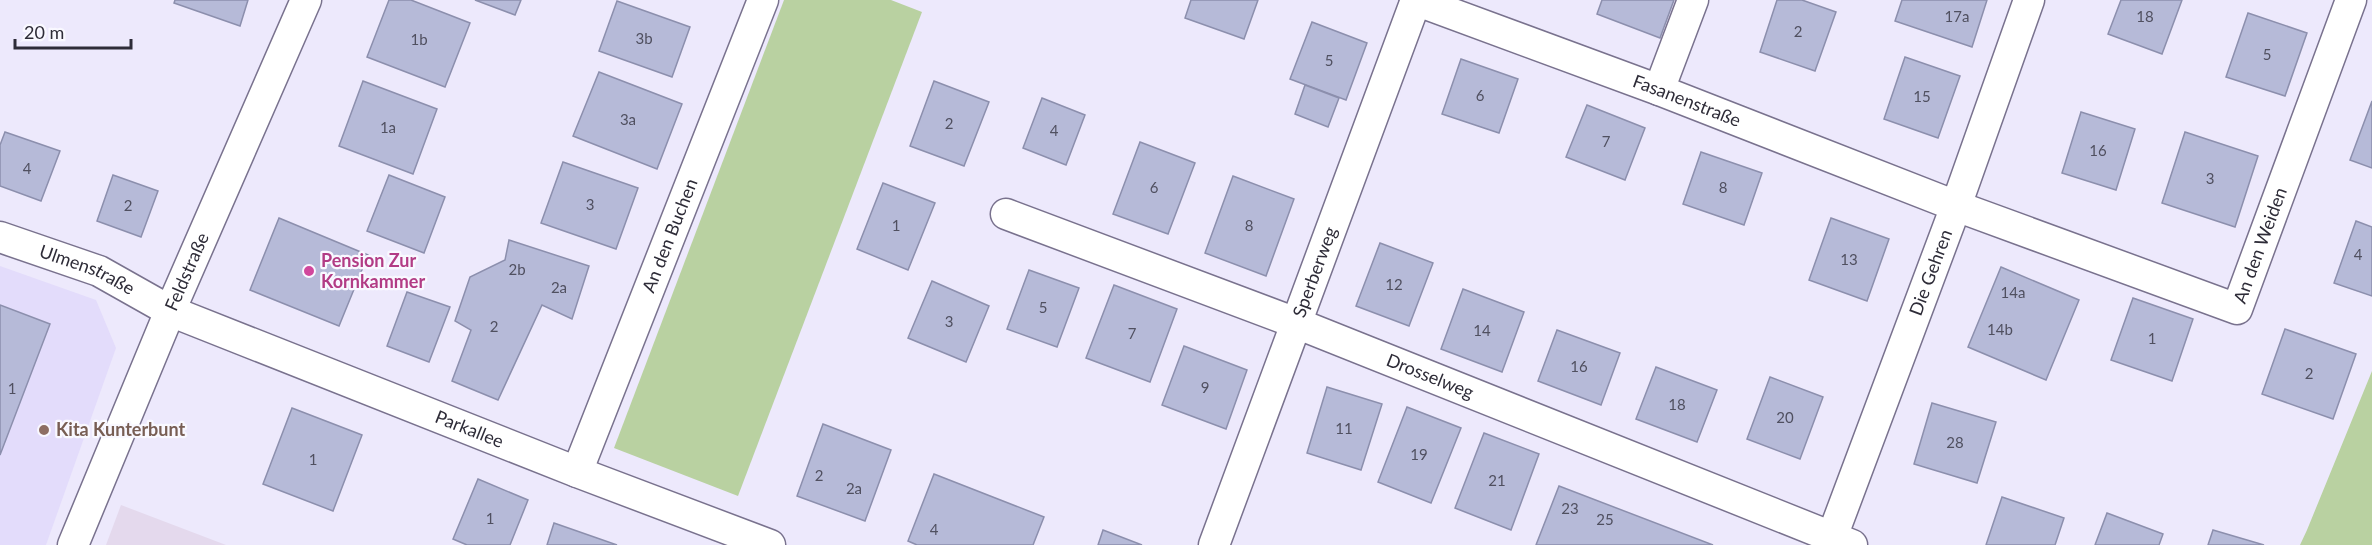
<svg xmlns="http://www.w3.org/2000/svg" width="2372" height="545" font-family="Lato,sans-serif">
<style>
.commercial{fill:#e4d9ed}
.built{fill:#e3dcfb}
.green{fill:#b9d1a1}
.building{fill:#b6bad8;stroke:#8c8fad;stroke-width:1.5}
.lines{fill:none;stroke-linecap:round;stroke-linejoin:round}
.minor-casing{stroke:#79728e;stroke-width:33}
.minor{stroke:#fff;stroke-width:30}
.hotel-dot{fill:#d1479c;stroke:#f9f8ff;stroke-width:2}
.education-dot{fill:#8d6e63;stroke:#f9f8ff;stroke-width:2}
.labels{text-anchor:middle;stroke-width:4.5;stroke-linejoin:round;paint-order:stroke}
.number-label{font-size:15px;fill:#505060}
.street-label{font-size:18px;fill:#2e2c38;stroke:#f9f8ff}
.hotel-label{font-size:18px;font-weight:bold;fill:#b23c85;stroke:#f9f8ff;text-anchor:start}
.education-label{font-size:18px;font-weight:bold;fill:#785e54;stroke:#f9f8ff;text-anchor:start}
</style>
<rect width="100%" height="100%" fill="#ede9fc"/>
<path class="commercial" d="M121,505l105,40h-120z"/>
<path class="built" d="M0,266l96,34 20,48 -70,197h-46z"/>
<g class="green">
<path d="M784,0h107l31,12 -184,484 -124,-48z"/>
<path d="M2372,371v174h-72l7,-15z"/>
</g>
<g class="building">
<path d="M175,0h73l-8,26 -66,-23z"/>
<path d="M389,0h22l59,23 -25,64 -78,-30z"/>
<path d="M475,0h46l-6,15z"/>
<path d="M1191,0h67l-14,39 -59,-21z"/>
<path d="M1602,0h72l-14,38 -63,-24z"/>
<path d="M1777,0h25l34,12 -21,59 -55,-19z"/>
<path d="M1902,0h85l-15,47 -77,-26z"/>
<path d="M2121,0h61l-20,54 -54,-20z"/>
<path d="M617,1l73,26 -18,50 -73,-26z"/>
<path d="M2248,13l59,20 -22,63 -59,-19z"/>
<path d="M1312,22l55,21 -21,57 -56,-21z"/>
<path d="M1905,57l55,19 -22,62 -54,-19z"/>
<path d="M1461,59l57,20 -19,54 -57,-19z"/>
<path d="M599,72l83,32 -25,65 -84,-33z"/>
<path d="M363,81l74,28 -24,65 -74,-28z"/>
<path d="M934,81l55,21 -25,64 -54,-20z"/>
<path d="M1305,85l34,13 -11,29 -33,-13z"/>
<path d="M1042,98l43,17 -19,50 -43,-17z"/>
<path d="M2372,101v67l-22,-8z"/>
<path d="M1587,105l58,23 -20,52 -59,-23z"/>
<path d="M2081,112l54,17 -19,61 -54,-17z"/>
<path d="M5,132l55,19 -19,50 -41,-15v-41z"/>
<path d="M2185,132l73,24 -23,71 -73,-24z"/>
<path d="M1140,142l55,21 -27,71 -55,-20z"/>
<path d="M1701,152l61,21 -18,52 -61,-21z"/>
<path d="M563,162l75,26 -22,61 -75,-26z"/>
<path d="M113,175l45,16 -17,46 -44,-16z"/>
<path d="M389,175l56,22 -21,56 -57,-22z"/>
<path d="M1233,176l61,23 -28,77 -61,-23z"/>
<path d="M883,183l52,20 -27,67 -51,-21z"/>
<path d="M279,218l89,37 -29,71 -89,-36z"/>
<path d="M1831,218l58,21 -22,62 -58,-21z"/>
<path d="M2356,221l16,6v69l-38,-13z"/>
<path d="M509,240l80,26 -17,53 -30,-14 -44,95 -46,-19 19,-51 -16,-9 15,-44 35,-17z"/>
<path d="M1380,243l53,20 -24,63 -53,-20z"/>
<path d="M2001,267l78,33 -33,80 -78,-33z"/>
<path d="M1029,270l50,18 -22,59 -50,-18z"/>
<path d="M932,281l57,25 -23,56 -58,-24z"/>
<path d="M1114,285l63,24 -27,73 -64,-24z"/>
<path d="M1463,289l61,23 -22,60 -61,-23z"/>
<path d="M407,292l43,15 -21,55 -42,-16z"/>
<path d="M2133,298l60,21 -21,62 -61,-21z"/>
<path d="M0,305l50,19 -50,131z"/>
<path d="M2285,329l71,25 -23,65 -71,-25z"/>
<path d="M1557,330l63,23 -19,52 -63,-24z"/>
<path d="M1184,346l63,24 -21,59 -64,-24z"/>
<path d="M1656,367l61,23 -20,52 -61,-23z"/>
<path d="M1770,377l53,20 -23,62 -53,-20z"/>
<path d="M1327,387l55,17 -21,66 -54,-17z"/>
<path d="M1932,403l64,19 -19,61 -63,-19z"/>
<path d="M1407,407l54,21 -30,75 -53,-21z"/>
<path d="M292,408l70,27 -29,76 -70,-27z"/>
<path d="M823,424l68,26 -26,71 -68,-25z"/>
<path d="M1484,433l55,21 -28,76 -56,-22z"/>
<path d="M934,474l110,43 -11,28h-116l-9,-4z"/>
<path d="M478,479l50,21 -18,45h-43l-14,-6z"/>
<path d="M1559,486l154,59h-177z"/>
<path d="M2002,497l62,21 -9,27h-69z"/>
<path d="M2107,513l56,21 -4,11h-64z"/>
<path d="M554,523l63,22h-70z"/>
<path d="M1103,530l39,15h-44z"/>
<path d="M2213,530l51,15h-56z"/>
</g>
<g class="lines">
<defs>
<g id="minor">
<path id="s1" d="M1415,0l244,90 297,116 281,103 114,-309"/>
<path d="M1659,90l34,-90"/>
<path id="s2" d="M1006,214l290,109 556,222"/>
<path id="s3" d="M0,237l99,34 71,40 407,161 193,73"/>
<path id="s4" d="M577,472l186,-472"/>
<path id="s5" d="M73,545l97,-234 136,-311"/>
<path id="s6" d="M1214,545l202,-545"/>
<path id="s7" d="M1829,545l127,-339 73,-206"/>
</g>
</defs>
<use href="#minor" class="minor-casing"/>
<use href="#minor" class="minor"/>
</g>
<circle class="hotel-dot" cx="309" cy="271" r="6"/>
<circle class="education-dot" cx="44" cy="430" r="6"/>
<g class="labels">
<g class="number-label">
<text x="1957" y="22">17a</text>
<text x="2145" y="22">18</text>
<text x="1798" y="37">2</text>
<text x="644" y="44">3b</text>
<text x="419" y="45">1b</text>
<text x="2267" y="60">5</text>
<text x="1329" y="66">5</text>
<text x="1480" y="101">6</text>
<text x="1922" y="102">15</text>
<text x="628" y="125">3a</text>
<text x="949" y="129">2</text>
<text x="388" y="133">1a</text>
<text x="1054" y="136">4</text>
<text x="1606" y="147">7</text>
<text x="2098" y="156">16</text>
<text x="27" y="174">4</text>
<text x="2210" y="184">3</text>
<text x="1154" y="193">6</text>
<text x="1723" y="193">8</text>
<text x="590" y="210">3</text>
<text x="128" y="211">2</text>
<text x="896" y="231">1</text>
<text x="1249" y="231">8</text>
<text x="2358" y="260">4</text>
<text x="1849" y="265">13</text>
<text x="517" y="275">2b</text>
<text x="1394" y="290">12</text>
<text x="559" y="293">2a</text>
<text x="2013" y="298">14a</text>
<text x="1043" y="313">5</text>
<text x="949" y="327">3</text>
<text x="494" y="332">2</text>
<text x="2000" y="335">14b</text>
<text x="1482" y="336">14</text>
<text x="1132" y="339">7</text>
<text x="2152" y="344">1</text>
<text x="1579" y="372">16</text>
<text x="2309" y="379">2</text>
<text x="1205" y="393">9</text>
<text x="12" y="394">1</text>
<text x="1677" y="410">18</text>
<text x="1785" y="423">20</text>
<text x="1344" y="434">11</text>
<text x="1955" y="448">28</text>
<text x="1419" y="460">19</text>
<text x="313" y="465">1</text>
<text x="819" y="481">2</text>
<text x="1497" y="486">21</text>
<text x="854" y="494">2a</text>
<text x="1570" y="514">23</text>
<text x="490" y="524">1</text>
<text x="1605" y="525">25</text>
<text x="934" y="535">4</text>
</g>
<g class="street-label">
<text dy="6" stroke="none"><textPath href="#s1" startOffset="290">Fasanenstraße</textPath></text>
<text dy="6" stroke="none"><textPath href="#s4" startOffset="254">An den Buchen</textPath></text>
<text dy="6" stroke="none"><textPath href="#s1" startOffset="946">An den Weiden</textPath></text>
<text dy="6" stroke="none"><textPath href="#s3" startOffset="93">Ulmenstraße</textPath></text>
<text dy="6" stroke="none"><textPath href="#s5" startOffset="296">Feldstraße</textPath></text>
<text dy="6" stroke="none"><textPath href="#s6" startOffset="291">Sperberweg</textPath></text>
<text dy="6" stroke="none"><textPath href="#s7" startOffset="291">Die Gehren</textPath></text>
<text dy="6" stroke="none"><textPath href="#s2" startOffset="454">Drosselweg</textPath></text>
<text dy="6" stroke="none"><textPath href="#s3" startOffset="508">Parkallee</textPath></text>
</g>
<g class="hotel-label">
<text x="321" y="267">Pension Zur<tspan x="321" dy="21">Kornkammer</tspan></text>
</g>
<g class="education-label">
<text x="56" y="436">Kita Kunterbunt</text>
</g>
</g>
<path d="M15 39v9h116v-9" fill="none" stroke="#2e2c38" stroke-width="3"/>
<text x="24" y="39" font-size="18" fill="#2e2c38" stroke="#f9f8ff" stroke-width="4.5" paint-order="stroke">20 m</text>
</svg>
